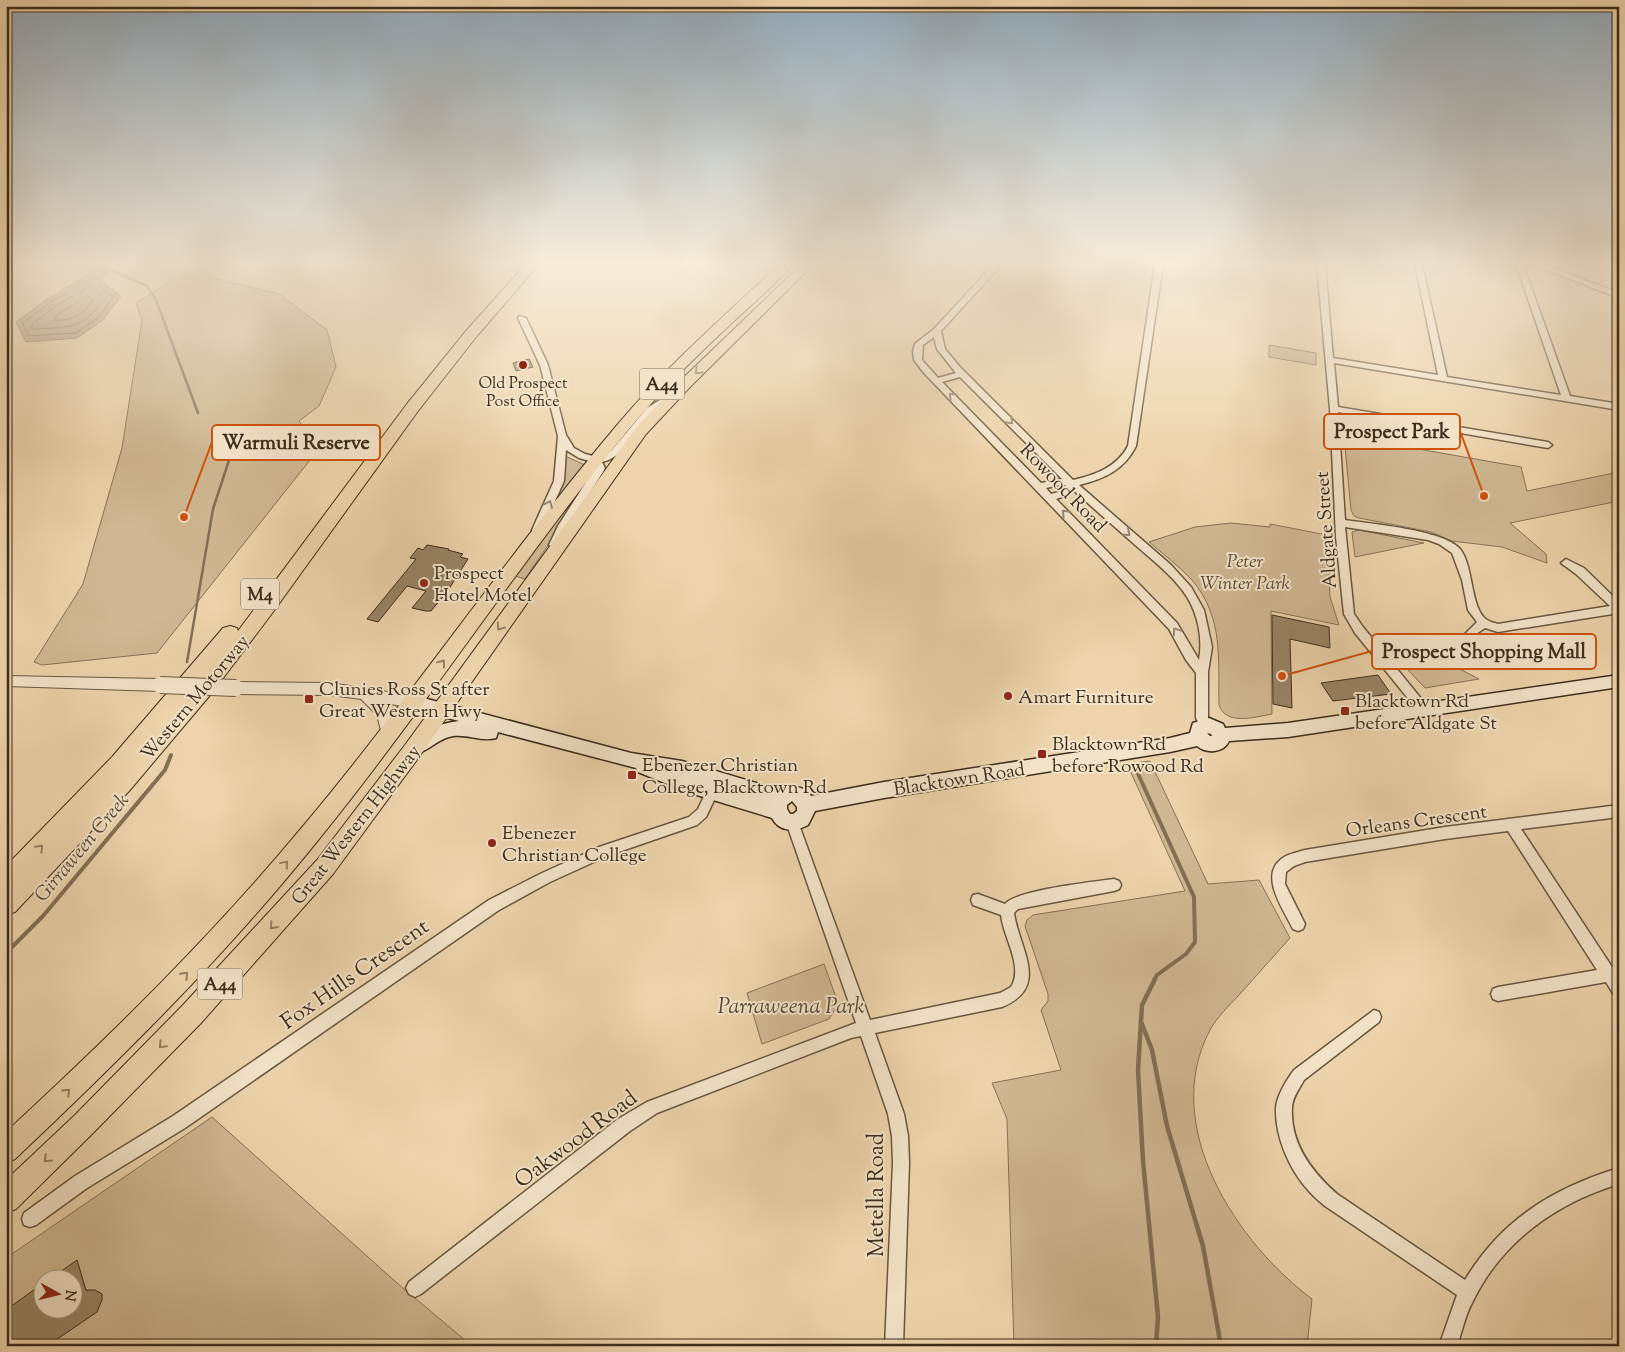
<svg xmlns="http://www.w3.org/2000/svg" width="1625" height="1352" font-family="'Sorts Mill Goudy',serif">
<style>
.green{fill:#cfb893;stroke:#867257;fill-rule:evenodd}
.water{fill:#b19b7b;stroke:#826f55}
.lines{fill:none;stroke-linecap:round;stroke-linejoin:round}
.shore{stroke:#76644b;stroke-width:1}
.stream-far2{stroke:#826f55;stroke-width:2.5}
.stream-far1{stroke:#826f55;stroke-width:4}
.stream{stroke:#826f55;stroke-width:4.5}
.building{fill:#988466;stroke:#3c2d1b}
.minor-casing{stroke:#68573f;stroke-width:3}
.tertiary-casing{stroke:#68573f;stroke-width:2}
.secondary-casing{stroke:#3c2d1b;stroke-width:3}
.trunk-casing{stroke:#3c2d1b;stroke-width:2}
.motorway-casing{stroke:#3c2d1b;stroke-width:2}
.minor{fill:#f3e3c9;fill-rule:evenodd}
.tertiary{fill:#f3e3c9;fill-rule:evenodd}
.secondary{fill:#f3e3c9;fill-rule:evenodd}
.trunk{fill:#edd4ac;fill-rule:evenodd}
.motorway{fill:#edd4ac;fill-rule:evenodd}
.tertiary-bridge-casing{stroke:#68573f;stroke-width:18;stroke-linecap:butt}
.tertiary-bridge{stroke:#f3e3c9;stroke-width:16}
.oneway{stroke:#948064}
.oneway2{stroke:#988872}
.poi-dot{fill:#8f2418;stroke:#f3e3c9;stroke-width:2}
.labels{text-anchor:middle;stroke-width:4;stroke-linejoin:round;paint-order:stroke}
.far-poi-label{font-size:16px;fill:#3c2d1b;stroke:#f3e3c9}
.shield{fill:#f3e3c9;stroke:#73644f;stroke-width:1}
.shield-label{font-size:18px;font-weight:bold;fill:#3c2d1b}
.street-label{font-size:19px;fill:#3c2d1b;stroke:#f3e3c9}
.park-label{font-size:19px;font-style:italic;fill:#594933;stroke:#f3e3c9}
.poi-label{font-size:19px;fill:#3c2d1b;stroke:#f3e3c9;text-anchor:start}
.water-label{font-size:20px;font-style:italic;fill:#594833;stroke:#f3e3c9}
.near-street-label{font-size:22px;fill:#3c2d1b;stroke:#f3e3c9}
.near-park-label{font-size:22px;font-style:italic;fill:#594933;stroke:#f3e3c9}
.leader{fill:none;stroke:#ce520e;stroke-width:2}
.callout-dot{fill:#ce520e;stroke:#f3e3c9;stroke-width:2}
.callout{fill:#f3e3c9;stroke:#ce520e;stroke-width:2}
.callout-label{font-size:20px;text-anchor:middle;font-weight:bold;fill:#3c2d1b}
</style>
<rect width="100%" height="100%" fill="#edd4ac"/>
<filter id="stains"><feTurbulence type="fractalNoise" baseFrequency=".004" numOctaves="4"/><feColorMatrix values="0 0 0 0 .2 0 0 0 0 .09 0 0 0 0 .02 0 0 0 .5 -.17"/></filter>
<radialGradient id="worn" r=".72"><stop offset=".6" stop-color="#630" stop-opacity="0"/><stop offset="1" stop-color="#630" stop-opacity=".3"/></radialGradient>
<g class="green">
<path d="M188,272l91,22 48,36 9,37 -17,39 -20,15 19,29 -161,203 -115,12 -8,-3 49,-78 39,-136 20,-128 -6,-17z"/>
<path d="M1269,345l47,8v12l-47,-8z"/>
<path d="M1344,436l177,31 6,24 92,-19v29l-109,22 36,31 1,9 -45,-16 -50,-6 -21,-9 -72,-14 -5,-2 -3,-6z"/>
<path d="M565,456l20,9 -31,38z"/>
<path d="M585,484l-24,42 -36,53 -10,-3z"/>
<path d="M1231,523l39,4v-3l57,11 3,62 9,28 -68,-14 1,103c-17,3 -46,12 -53,-9 -1,-46 5,-87 -27,-125 -13,-14 -29,-26 -43,-38l46,-15z"/>
<path d="M1359,530l65,13 -69,14 -3,-25z"/>
<path d="M1425,651l54,28 -54,9 -31,-33z"/>
<path d="M1150,761l58,123 51,-4 31,58c-17,19 -34,38 -51,57 -10,11 -22,22 -29,35 -51,96 27,213 102,269l-5,47h-293l-7,-227 -15,-36 69,-13 -20,-60 7,-9v-7l-23,-68 2,-6 6,-5 152,-24 -58,-127z"/>
<path d="M824,964l13,36v6l-8,13 -67,25 -15,-51z"/>
<path d="M212,1117l185,166 75,63h-466v-88zM42,1280h30v30h-30z"/>
</g>
<path class="water" d="M102,266h4l3,7 -8,6 4,5 16,12 -18,24 -26,18 -51,4 -10,-20 30,-22z"/>
<g class="lines">
<g class="shore">
<path d="M93,277l3,1 5,10 12,9 -14,20 -23,16 -47,3 -6,-11 1,-3 24,-18z"/>
<path d="M90,286l14,12c-21,33 -37,29 -72,31v-5l20,-15z"/>
<path d="M88,296l5,4c-9,14 -22,22 -39,20l2,-4z"/>
</g>
<g class="stream-far2">
<path d="M98,264l49,22 9,14 42,113"/>
<path d="M187,662l26,-153 22,-67"/>
</g>
<g class="stream-far1">
<path d="M1134,765l60,132 1,45 -9,12 -29,21 -3,5"/>
<path d="M6,953l37,-37 122,-146 6,-15"/>
</g>
<g class="stream">
<path d="M1155,979l-13,26 -4,65 5,91 15,156 -2,29"/>
<path d="M1142,1024l10,26 15,76 36,120 18,100"/>
</g>
</g>
<g class="building">
<path d="M529,359l4,8 -17,4 -3,-8z"/>
<path d="M427,545l22,4 -1,1 15,4 -3,3 8,2 -21,33 -16,19h-5l-14,-3 14,-17 -19,-5 -29,36 -11,-3 49,-60 -6,-1 8,-10 5,2z"/>
<path d="M1272,615l57,12 1,21 -40,-9 2,69 -19,-4z"/>
<path d="M1378,675l13,19 -58,7 -12,-18z"/>
<path d="M77,1260l9,30h9l7,4v6l-5,12 -50,34h-41v-36l36,-26v26h30v-30h-23z"/>
</g>
<g class="lines">
<defs>
<g id="minor">
<path d="M994,264h8l-61,67 4,18 15,18 113,113c22,-5 44,-13 55,-34l27,-182h8l-27,182c-12,24 -32,33 -57,39l92,80 20,22 13,23 8,37 -4,25v46l3,7 -2,3 -4,2 -4,-2 -5,-10v-45l-10,-13 -17,-31 -245,-256 -10,-13 -1,-9 2,-7 19,-15zM934,337l3,12 19,24 -18,5 -16,-18 1,-15zM960,377l102,102 -21,4 -99,-101zM1060,485h6l-4,6 -11,3 -5,-6zM1073,490c20,18 40,35 60,53 21,19 51,40 61,68 6,16 8,33 5,49l-22,-37 -121,-124 12,-4z"/>
<path d="M1317,264h8l8,94 105,17 -23,-111h7l25,113 114,18 -45,-131h7l47,132 49,8v6l-285,-47 4,44 210,35 4,3 -4,3 -210,-36 7,108c26,4 99,10 115,29 14,17 10,60 27,71 3,2 8,3 11,4l112,-18 -34,-32 -15,-11 5,-4 18,9 35,34v11l-121,19 -13,-4 -15,10 -5,-4 12,-12 -9,-12 -6,-30 -10,-27 -13,-9 -11,-4 -83,-13 9,87 9,13 64,79 2,3 -2,3h-8l-64,-79 -11,-19 -8,-77 -6,-128z"/>
<path d="M1532,264h10l77,29v5z"/>
<path d="M519,316l7,2 22,47 18,70 8,13 11,6 12,3 6,-1 8,-5 36,-43 18,-11 3,-1 4,3c-5,6 -14,8 -19,13 -15,14 -30,47 -51,50l3,6 -2,4 -35,54 -10,21 -4,1 -5,-3 9,-19 37,-58 -2,-6 -14,-4 -13,-8 -2,31 -22,49 -2,2h-6l-2,-2 22,-49 4,-45 -18,-71 -22,-47z"/>
<path d="M712,787l4,1 2,4 -12,25 -9,8 -90,31 -57,26 -51,28 -314,218 -98,60 -51,37 -6,2 -6,-2 -2,-6 2,-6 51,-37 98,-60 316,-216 51,-26 59,-27 90,-30 9,-8 10,-21z"/>
<path d="M1619,805v12l-98,12 91,138 7,-1v31l-5,-2 -8,-13 -108,19 -5,-2 -2,-5 2,-5 5,-2 99,-17 -89,-139 -63,8 -140,23 -11,4 -8,6 -1,12 20,40 -2,5 -5,2 -5,-2c-10,-21 -37,-57 -7,-73 6,-3 13,-4 19,-6l140,-23z"/>
<path d="M792,816l4,2 2,4 72,198 130,-27 11,-6c13,-21 -8,-50 -10,-72l-28,-10 -2,-5 2,-5 5,-1 27,10c12,-14 87,-22 109,-25l5,2 2,4 -2,4 -5,2 -96,18 -4,4c5,36 37,74 -12,94l-127,26 29,81 4,22 1,27 -6,183h-18l8,-183 -1,-27 -4,-22 -27,-78 -10,2 -194,75 -27,18 -209,163 -6,3 -6,-3 -3,-6 3,-6 209,-163 29,-17 209,-79 -70,-201 2,-4z"/>
<path d="M1374,1010l5,2 2,5 -2,5 -75,58c-5,9 -12,18 -12,28 -2,36 20,64 45,86l128,86c36,-60 88,-92 154,-112v16c-63,19 -118,58 -147,119 -7,13 -10,29 -15,43h-18l18,-51 -132,-89c-6,-5 -12,-10 -17,-16 -19,-21 -33,-54 -32,-82 1,-13 10,-27 18,-38z"/>
</g>
<g id="tertiary">
<path d="M6,676l154,3 5,2 2,4 -2,4 -5,2 -154,-5z"/>
<path d="M236,682l95,1 81,13 5,2 2,4 -2,4 -5,2 -27,-5c6,9 13,24 8,35l-5,2 -5,-2 -6,-23 -16,-16 -30,-4 -95,-1 -5,-2 -2,-4 2,-4z"/>
</g>
<path id="secondary" d="M1619,675v12l-331,50 -59,4c-5,12 -23,13 -32,5l-27,6 -286,46 -69,13 -7,14c-13,7 -29,7 -36,-7l-85,-26 -49,-20 -2,-4 -138,-36 -2,6c-13,4 -29,-4 -43,-2 -14,2 -22,13 -35,17l-6,-2 -3,-5c8,-16 34,-23 50,-25l-53,-14 -2,-5 2,-5 6,-2 219,58 51,8 88,26c15,3 31,-6 41,9l73,-14 286,-44 20,-5 3,-10 16,-5 14,6 2,4 63,-5zM1207,733l4,1 1,2h-2zM792,801l5,6v4l-4,3h-3l-3,-5v-4z"/>
<g id="trunk">
<path d="M780,264h13c-18,21 -40,39 -60,58 -37,34 -72,69 -104,107 -109,132 -202,277 -310,410 -92,115 -197,219 -304,320l-9,4v-31c105,-97 207,-197 298,-307 109,-130 204,-271 314,-401 49,-58 107,-109 162,-160z"/>
<path d="M802,264h12l-123,122 -45,48 -227,323 -86,117 -132,149 -108,110 -77,76 -10,4v-33l69,-65 108,-110 134,-145 88,-115 231,-317 45,-48z"/>
</g>
<path id="motorway" d="M526,264h13l-63,73 -58,74 -145,201 -62,82 -81,96 -115,122 -9,3v-49l106,-109 111,-129 7,-2 7,2 1,3 169,-227 59,-73z"/>
</defs>
<use href="#minor" class="minor-casing"/>
<use href="#tertiary" class="tertiary-casing"/>
<use href="#secondary" class="secondary-casing"/>
<use href="#trunk" class="trunk-casing"/>
<use href="#motorway" class="motorway-casing"/>
<use href="#minor" class="minor"/>
<use href="#tertiary" class="tertiary"/>
<use href="#secondary" class="secondary"/>
<use href="#trunk" class="trunk"/>
<use href="#motorway" class="motorway"/>
<defs>
<path id="tertiary-bridge" d="M160,685l76,3"/>
</defs>
<use href="#tertiary-bridge" class="tertiary-bridge-casing"/>
<use href="#tertiary-bridge" class="tertiary-bridge"/>
</g>
<defs><path id="oneway-chevron" d="M-2-3.5L2.5 0L-2 3.5" fill="none" stroke-width="1.6" stroke-linecap="round" stroke-linejoin="round" transform="scale(1.25)"/></defs>
<g class="oneway">
<use href="#oneway-chevron" transform="translate(698 371) rotate(136)"/>
<use href="#oneway-chevron" transform="translate(500 627) rotate(125)"/>
<use href="#oneway-chevron" transform="translate(442 663) rotate(-53)"/>
<use href="#oneway-chevron" transform="translate(40 848) rotate(-46)"/>
<use href="#oneway-chevron" transform="translate(285 864) rotate(-50)"/>
<use href="#oneway-chevron" transform="translate(273 926) rotate(132)"/>
<use href="#oneway-chevron" transform="translate(185 975) rotate(-47)"/>
<use href="#oneway-chevron" transform="translate(162 1045) rotate(134)"/>
<use href="#oneway-chevron" transform="translate(67 1092) rotate(-44)"/>
<use href="#oneway-chevron" transform="translate(47 1159) rotate(136)"/>
</g>
<g class="oneway2">
<use href="#oneway-chevron" transform="translate(952 396) rotate(-134)"/>
<use href="#oneway-chevron" transform="translate(1010 421) rotate(45)"/>
<use href="#oneway-chevron" transform="translate(549 504) rotate(-65)"/>
<use href="#oneway-chevron" transform="translate(1065 513) rotate(-135)"/>
<use href="#oneway-chevron" transform="translate(1127 533) rotate(41)"/>
<use href="#oneway-chevron" transform="translate(1176 631) rotate(-124)"/>
</g>
<linearGradient id="sky" x2="0" y2="1"><stop stop-color="#92aabc"/><stop offset="0.58" stop-color="#f7ecda"/><stop offset="1" stop-color="#f7ecda" stop-opacity="0"/></linearGradient>
<rect width="1625" height="453" fill="url(#sky)"/>
<g class="poi-dot">
<circle cx="523" cy="365" r="5"/>
<circle cx="424" cy="583" r="5"/>
<circle cx="1008" cy="696" r="5"/>
<rect x="304" y="694" width="10" height="10" rx="2.5"/>
<rect x="1340" y="706" width="10" height="10" rx="2.5"/>
<rect x="1037" y="749" width="10" height="10" rx="2.5"/>
<rect x="627" y="770" width="10" height="10" rx="2.5"/>
<circle cx="492" cy="843" r="5"/>
</g>
<g class="labels">
<g class="far-poi-label">
<text x="523" y="388">Old Prospect<tspan x="523" dy="18">Post Office</tspan></text>
</g>
<g class="shield">
<rect x="639.5" y="368.5" width="45" height="31" rx="4"/>
<rect x="241" y="578.5" width="38" height="31" rx="4"/>
<rect x="197.5" y="968.5" width="45" height="31" rx="4"/>
</g>
<g class="shield-label">
<text x="662" y="390">A44</text>
<text x="260" y="600">M4</text>
<text x="220" y="990">A44</text>
</g>
<g class="street-label">
<text transform="translate(1064 487) rotate(46)" y="7">Rowood Road</text>
<text transform="translate(1325 530) rotate(-94)" y="7">Aldgate Street</text>
<text transform="translate(194 697) rotate(-50)" y="7">Western Motorway</text>
<text transform="translate(959 778) rotate(-9)" y="7">Blacktown Road</text>
<text transform="translate(1416 820) rotate(-8)" y="7">Orleans Crescent</text>
<text transform="translate(355 824) rotate(-52)" y="7">Great Western Highway</text>
</g>
<g class="park-label">
<text x="1245" y="567">Peter<tspan x="1245" dy="22">Winter Park</tspan></text>
</g>
<g class="poi-label">
<text x="434" y="579">Prospect<tspan x="434" dy="22">Hotel Motel</tspan></text>
<text x="319" y="695">Clunies Ross St after<tspan x="319" dy="22">Great Western Hwy</tspan></text>
<text x="1018" y="703">Amart Furniture</text>
<text x="1355" y="707">Blacktown Rd<tspan x="1355" dy="22">before Aldgate St</tspan></text>
<text x="1052" y="750">Blacktown Rd<tspan x="1052" dy="22">before Rowood Rd</tspan></text>
<text x="642" y="771">Ebenezer Christian<tspan x="642" dy="22">College, Blacktown Rd</tspan></text>
<text x="502" y="839">Ebenezer<tspan x="502" dy="22">Christian College</tspan></text>
</g>
<g class="water-label">
<text transform="translate(81 847) rotate(-50)" y="7">Girraween Creek</text>
</g>
<g class="near-street-label">
<text transform="translate(354 973) rotate(-35)" y="8">Fox Hills Crescent</text>
<text transform="translate(575 1138) rotate(-37)" y="8">Oakwood Road</text>
<text transform="translate(875 1195) rotate(-90)" y="8">Metella Road</text>
</g>
<g class="near-park-label">
<text x="791" y="1013">Parraweena Park</text>
</g>
</g>
<path class="leader" d="M1484 496L1460 431M184 517L212 442M1282 676L1372 651"/>
<g class="callout-dot">
<circle cx="1484" cy="496" r="5"/>
<circle cx="184" cy="517" r="5"/>
<circle cx="1282" cy="676" r="5"/>
</g>
<g class="callout">
<rect x="1324" y="414" width="136" height="35" rx="5"/>
<rect x="212" y="425" width="168" height="35" rx="5"/>
<rect x="1372" y="634" width="224" height="35" rx="5"/>
</g>
<g class="callout-label">
<text x="1392" y="438">Prospect Park</text>
<text x="296" y="449">Warmuli Reserve</text>
<text x="1484" y="658">Prospect Shopping Mall</text>
</g>
<rect width="1625" height="1352" fill="none" stroke="#edd4ac" stroke-width="25"/>
<rect x="8" y="8" width="1610" height="1337" fill="none" stroke="#3c2d1b" stroke-width="2.5"/>
<rect x="12" y="12" width="1600" height="1327" fill="none" stroke="#3c2d1b"/>
<g transform="translate(58 1294) rotate(98)"><circle r="24" fill="#f3e3c9" stroke="#aa9a83"/>
<path d="M0-4L9 19L0 12L-9 19Z" fill="#8f2418"/>
<text y="-8" font-size="14" font-weight="bold" text-anchor="middle" fill="#3c2d1b">N</text>
</g>
<rect width="100%" height="100%" filter="url(#stains)"/>
<rect width="100%" height="100%" fill="url(#worn)"/>
</svg>
